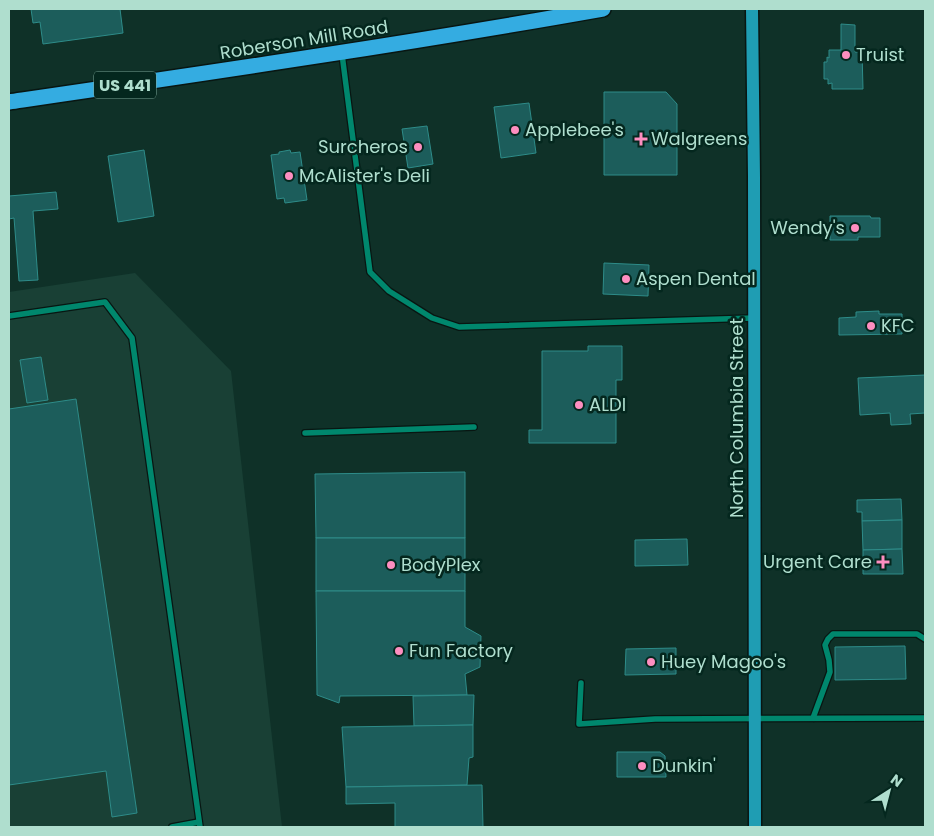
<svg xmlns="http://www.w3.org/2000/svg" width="934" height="836" font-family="Poppins,sans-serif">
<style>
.built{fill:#194035}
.building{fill:#1c5d5b;stroke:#2e8c89}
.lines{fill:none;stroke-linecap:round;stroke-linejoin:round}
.lane-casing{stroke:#081612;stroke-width:8}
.primary-casing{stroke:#081612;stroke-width:15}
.highway-casing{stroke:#081612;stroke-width:18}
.lane{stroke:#00876d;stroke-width:5.5}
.primary{stroke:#1f9db3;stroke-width:12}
.highway{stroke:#34ace1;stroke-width:15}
.poi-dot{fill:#fd8ec0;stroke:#04271e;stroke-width:2}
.labels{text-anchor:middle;stroke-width:5;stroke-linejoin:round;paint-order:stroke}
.shield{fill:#04271e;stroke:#7ca799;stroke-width:1}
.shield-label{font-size:16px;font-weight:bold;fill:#afdece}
.street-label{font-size:18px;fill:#afdece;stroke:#04271e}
.poi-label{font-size:18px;fill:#afdece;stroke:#04271e;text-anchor:start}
</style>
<rect width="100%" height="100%" fill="#0f3128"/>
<path class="built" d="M135,273l96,98 51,456h-273v-535z"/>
<g class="building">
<path d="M31,9h89l3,24 -80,11 -3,-22 -7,1z"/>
<path d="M841,24l14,1v27h7l1,37h-31v-6l-4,1v-5h-4v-17h3v-5l2,1v-8h12z"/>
<path d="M604,92h62l11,12v71h-73z"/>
<path d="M529,103l7,50 -35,5 -7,-51z"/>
<path d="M427,126l6,38 -25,4 -6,-39z"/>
<path d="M144,150l10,66 -36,6 -10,-66z"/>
<path d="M290,150l1,3 9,-1 7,48 -22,3 -1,-5 -7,1 -6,-44 8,-1v-2z"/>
<path d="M56,192l2,17 -25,2 5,69 -19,1 -5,-63 -5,1v-23z"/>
<path d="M830,216h40l1,2h9v19h-22v3h-28z"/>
<path d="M604,263l45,2 -1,31 -45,-2z"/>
<path d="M879,311v3h23v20l-63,1v-17l17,-1v-5z"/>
<path d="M588,346h34v34h-6v63h-87v-13h13v-79h46z"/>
<path d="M41,357l7,43 -21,3 -7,-43z"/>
<path d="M925,375v38l-15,1 1,10 -20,1 -1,-12 -30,2 -2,-37z"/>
<path d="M76,399l61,414 -25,4 -6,-46 -97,14v-376z"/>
<path d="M465,472v66h-149l-1,-64z"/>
<path d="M901,499l1,21 -40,1v-9h-5v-12z"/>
<path d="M902,520v29l-39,1 -1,-29z"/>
<rect x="316" y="538" width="149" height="53"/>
<path d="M687,539l1,26 -53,1v-26z"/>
<path d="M902,549l1,25h-40v-24z"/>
<path d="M316,591h149v36l16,9 -1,31 -15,7 2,21 -127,1 -1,7 -22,-8z"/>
<path d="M905,646l1,33 -71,1v-33z"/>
<path d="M676,648v26l-51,1 1,-26z"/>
<path d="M467,695h7l-1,30 -59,1 -1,-30z"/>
<path d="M473,725v32l-4,1 -2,27 -121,2 -4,-60z"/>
<path d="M617,752h43l5,4 1,21h-49z"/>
<path d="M482,785l1,42h-88v-24l-49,1v-17z"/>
</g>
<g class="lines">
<defs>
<g id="lane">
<path d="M342,54l28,218 19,19 43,27 27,9 295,-9"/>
<path d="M9,316l96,-14 27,36 68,489"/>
<path d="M305,433l169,-6"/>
<path d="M581,683l-2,41 76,-5 270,-1"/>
<path d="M813,718l17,-46 -1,-12 -4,-15 3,-6 5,-5h84l8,5"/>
<path d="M172,827l27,-5"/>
</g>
<path id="primary" d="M752,9l2,168 1,650"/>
<path id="highway" d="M9,102c198,-29 397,-58 594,-93"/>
</defs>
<use href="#lane" class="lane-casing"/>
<use href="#primary" class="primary-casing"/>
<use href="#highway" class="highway-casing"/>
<use href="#lane" class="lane"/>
<use href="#primary" class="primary"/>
<use href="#highway" class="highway"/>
</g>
<g class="poi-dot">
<circle cx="846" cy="55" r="5"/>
<circle cx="515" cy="130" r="5"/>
<path d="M638.5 131.5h5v5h5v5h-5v5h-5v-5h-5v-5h5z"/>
<circle cx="418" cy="147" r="5"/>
<circle cx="289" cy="176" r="5"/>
<circle cx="855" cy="228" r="5"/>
<circle cx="626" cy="279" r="5"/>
<circle cx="871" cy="326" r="5"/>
<circle cx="579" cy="405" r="5"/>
<path d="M880.5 554.5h5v5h5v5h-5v5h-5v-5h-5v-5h5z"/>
<circle cx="391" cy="565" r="5"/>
<circle cx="399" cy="651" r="5"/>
<circle cx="651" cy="662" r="5"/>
<circle cx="642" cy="766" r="5"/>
</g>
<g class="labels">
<rect class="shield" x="94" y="71.5" width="62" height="27" rx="4"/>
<g class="shield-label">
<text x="125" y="91">US 441</text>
</g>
<g class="street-label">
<text transform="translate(304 40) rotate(-9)" y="6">Roberson Mill Road</text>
<text transform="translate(737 418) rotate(-90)" y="6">North Columbia Street</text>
</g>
<g class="poi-label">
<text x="856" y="61">Truist</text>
<text x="525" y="136">Applebee's</text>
<text x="651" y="145">Walgreens</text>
<text x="408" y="153" text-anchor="end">Surcheros</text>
<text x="299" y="182">McAlister's Deli</text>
<text x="845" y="234" text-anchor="end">Wendy's</text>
<text x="636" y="285">Aspen Dental</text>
<text x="881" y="332">KFC</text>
<text x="589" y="411">ALDI</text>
<text x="872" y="568" text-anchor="end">Urgent Care</text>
<text x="401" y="571">BodyPlex</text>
<text x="409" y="657">Fun Factory</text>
<text x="661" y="668">Huey Magoo's</text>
<text x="652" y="772">Dunkin'</text>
</g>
</g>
<rect width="934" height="836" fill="none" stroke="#afdece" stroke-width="20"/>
<g transform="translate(889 791) rotate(36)" stroke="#04271e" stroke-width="4" paint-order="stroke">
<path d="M0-4L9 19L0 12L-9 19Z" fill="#afdece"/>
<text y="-8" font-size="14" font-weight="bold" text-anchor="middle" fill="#afdece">N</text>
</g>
</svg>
